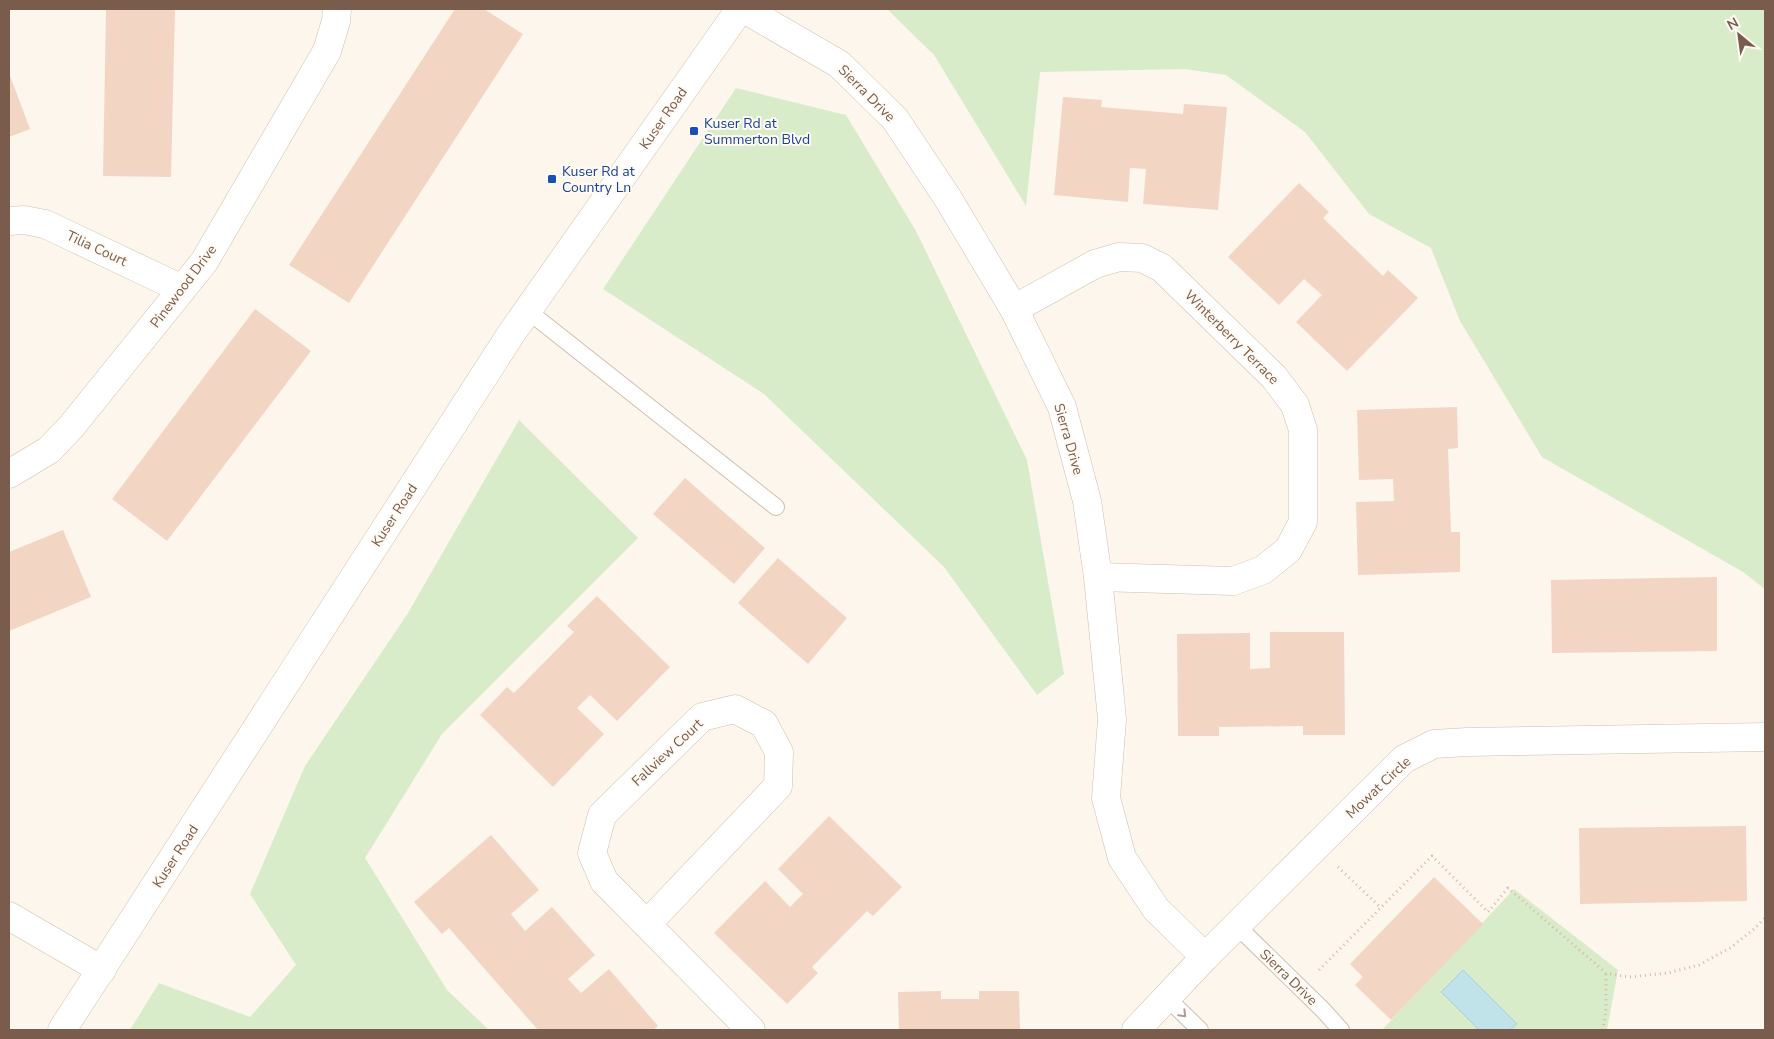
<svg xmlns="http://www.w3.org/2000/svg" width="1774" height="1039" font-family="'Nunito Sans',sans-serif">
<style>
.green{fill:#d8ecc9}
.water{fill:#bfe3e8;stroke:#a5d3da}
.building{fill:#f3d5c3}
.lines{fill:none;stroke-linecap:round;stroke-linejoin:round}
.lane-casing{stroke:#d1beb0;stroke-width:18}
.street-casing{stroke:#d1beb0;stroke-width:29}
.secondary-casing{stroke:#d6c0b0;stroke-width:29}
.path{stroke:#d9b8a5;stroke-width:3;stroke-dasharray:1 4;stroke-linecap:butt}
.lane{stroke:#fff;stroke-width:16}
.street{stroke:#fff;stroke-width:28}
.secondary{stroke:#fff;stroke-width:28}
.oneway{stroke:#af9d94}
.transit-dot{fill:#1a4fb4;stroke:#fffaf3;stroke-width:2}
.labels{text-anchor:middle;stroke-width:4;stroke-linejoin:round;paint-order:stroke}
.street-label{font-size:14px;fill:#7a5c4d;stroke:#fffaf3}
.transit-label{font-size:14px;fill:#164399;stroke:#fffaf3;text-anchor:start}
</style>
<rect width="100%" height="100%" fill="#fdf6ec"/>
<g class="green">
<path d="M887,9h878v580l-22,-17 -201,-115 -82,-136 -29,-73 -62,-34 -64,-82 -79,-57 -41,-6 -145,3 -14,134 -92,-151z"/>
<path d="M736,88l110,27 70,116 111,229 37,214 -27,21 -93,-128 -180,-173 -161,-105z"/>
<path d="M519,420l119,118 -196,196 -77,124 82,132 42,40h-359l29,-47 91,34 46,-52 -46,-71 55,-128 103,-153z"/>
<path d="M1514,889l104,81 -11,60h-225z"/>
</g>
<path class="water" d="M1463,970l54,54 -7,6h-31l-38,-38z"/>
<g class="building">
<path d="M106,9h69l-4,168 -68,-1z"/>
<path d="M455,9h29l39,25 -174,269 -60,-38z"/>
<path d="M9,73l21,56 -21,8z"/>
<path d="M1063,97l39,3 -1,7 82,7 1,-10 43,3 -9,103 -75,-6 3,-35 -16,-1 -2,34 -74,-7z"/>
<path d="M1299,183l30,29 -6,6 60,58 5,-6 30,28 -71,73 -51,-49 26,-27 -18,-16 -25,26 -51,-48z"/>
<path d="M255,309l56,42 -144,190 -55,-42z"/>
<path d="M1457,407l1,41 -10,1 3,83h9v40l-102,3 -2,-73 38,-1 -1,-22 -34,1 -2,-70z"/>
<path d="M685,478l80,70 -31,36 -81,-70z"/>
<path d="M63,530l28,67 -82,34v-79z"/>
<path d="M778,558l69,60 -39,46 -70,-61z"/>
<path d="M1717,577v74l-165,2 -1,-73z"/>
<path d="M597,596l73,71 -53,54 -27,-26 -13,13 27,26 -51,53 -73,-72 27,-28 7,6 60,-61 -7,-6z"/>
<path d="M1270,632h74l1,103h-42v-9l-84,1v9h-41l-1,-102 73,-1v36l20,-1z"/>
<path d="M829,816l73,71 -29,29 -6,-5 -55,56 6,6 -31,31 -73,-71 51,-52 25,26 13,-13 -25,-25z"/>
<path d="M1746,826l1,75 -167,3 -1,-76z"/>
<path d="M491,835l48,55 -28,24 14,17 27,-24 43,48 -27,24 13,14 28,-24 49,57 -5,4h-115l-89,-102 -7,6 -28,-32z"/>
<path d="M1434,877l49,47 -92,96 -36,-35 8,-8 -13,-13z"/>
<path d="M941,991v8h38v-8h40l1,39h-121l-1,-38z"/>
</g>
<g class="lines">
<defs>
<g id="lane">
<path d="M528,311l248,196"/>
<path d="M1236,925l87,85 18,20"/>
<path d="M1167,998l33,32"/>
</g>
<g id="street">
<path d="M744,9l95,55 56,55 52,78 67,112 48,98 25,94 11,76 14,142 -6,79 16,60 34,51 49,48"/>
<path d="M9,221l15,-1 21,4 137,65"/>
<path d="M1014,309l81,-45 24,-7 23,1 20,10 112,109 21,28 8,25v92l-15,28 -25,20 -30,11 -135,-4"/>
<path d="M9,474l40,-24 22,-23 133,-165 123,-211 9,-30 1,-12"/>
<path d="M9,916l93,54"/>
<path d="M647,924l131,-138 1,-34 -15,-28 -29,-15 -33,8 -100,98 -10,38 12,28 147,149"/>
<path d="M1136,1030l69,-73 199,-198 30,-15 33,-2 298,-5"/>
</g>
<path id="secondary" d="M62,1030l449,-696 229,-325"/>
</defs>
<use href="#lane" class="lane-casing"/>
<use href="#street" class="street-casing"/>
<use href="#secondary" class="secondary-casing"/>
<g class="path">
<path d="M1338,867l43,41"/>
<path d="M1319,970l113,-114 56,56 20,-24 98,85 23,4 39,-4 31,-8 31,-17 24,-19 11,-11"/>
<path d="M1603,1030l3,-22v-34"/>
</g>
<use href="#lane" class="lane"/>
<use href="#street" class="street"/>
<use href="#secondary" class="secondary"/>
</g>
<defs><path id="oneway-chevron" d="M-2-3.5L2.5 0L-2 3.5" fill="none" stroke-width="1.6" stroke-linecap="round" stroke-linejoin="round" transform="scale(1.25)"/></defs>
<use class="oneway" href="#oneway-chevron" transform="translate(1183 1014) rotate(45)"/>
<g class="transit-dot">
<rect x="689" y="126" width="10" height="10" rx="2.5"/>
<rect x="547" y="174" width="10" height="10" rx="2.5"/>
</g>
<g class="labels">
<g class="street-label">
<text transform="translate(867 93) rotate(45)" y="5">Sierra Drive</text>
<text transform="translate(663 118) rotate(-55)" y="5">Kuser Road</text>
<text transform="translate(97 248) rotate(25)" y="5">Tilia Court</text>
<text transform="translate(183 286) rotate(-53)" y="5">Pinewood Drive</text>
<text transform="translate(1232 337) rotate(45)" y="5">Winterberry Terrace</text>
<text transform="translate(1069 439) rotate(74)" y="5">Sierra Drive</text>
<text transform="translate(394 515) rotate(-57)" y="5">Kuser Road</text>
<text transform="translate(667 752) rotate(-43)" y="5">Fallview Court</text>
<text transform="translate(1378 787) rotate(-43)" y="5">Mowat Circle</text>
<text transform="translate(175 856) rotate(-57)" y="5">Kuser Road</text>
<text transform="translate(1289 977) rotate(44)" y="5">Sierra Drive</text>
</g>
<g class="transit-label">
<text x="704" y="128">Kuser Rd at<tspan x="704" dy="16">Summerton Blvd</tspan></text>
<text x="562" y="176">Kuser Rd at<tspan x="562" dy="16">Country Ln</tspan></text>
</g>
</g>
<rect width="1774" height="1039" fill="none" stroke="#7a5c4d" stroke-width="20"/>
<g transform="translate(1739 35) rotate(331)" stroke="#fffaf3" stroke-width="4" paint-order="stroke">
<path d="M0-4L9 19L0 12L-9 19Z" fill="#7a5c4d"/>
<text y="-8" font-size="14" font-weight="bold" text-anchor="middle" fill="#7a5c4d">N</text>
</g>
</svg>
